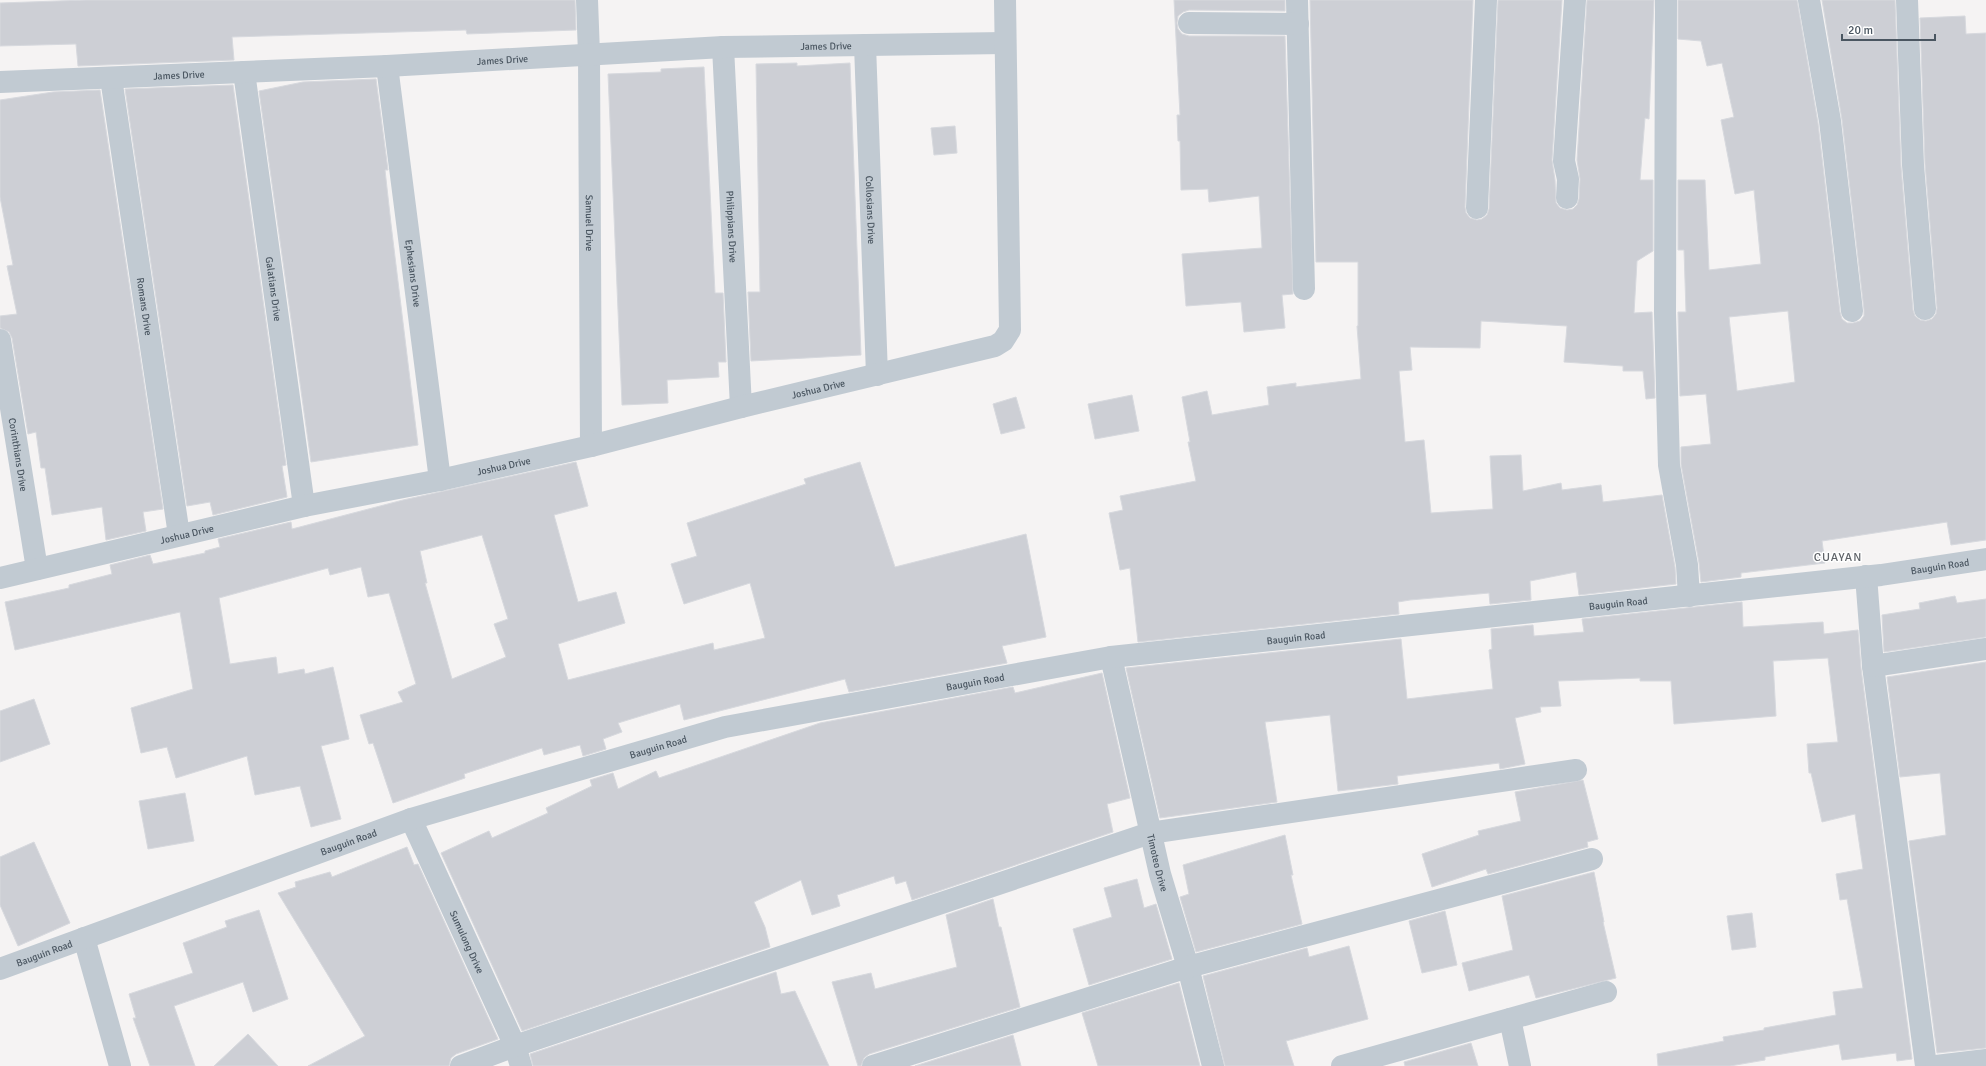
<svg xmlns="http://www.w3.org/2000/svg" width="1986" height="1066" font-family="Signika,sans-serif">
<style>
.building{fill:#cdcfd5;stroke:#d7d9de;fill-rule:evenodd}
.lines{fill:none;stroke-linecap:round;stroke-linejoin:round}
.minor{stroke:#c1cad2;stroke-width:22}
.labels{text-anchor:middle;stroke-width:3;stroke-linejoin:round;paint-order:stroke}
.street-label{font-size:10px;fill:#4a5661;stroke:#fff}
.quarter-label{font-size:12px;letter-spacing:1px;fill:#5f6368;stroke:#fff}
</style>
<rect width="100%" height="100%" fill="#f5f3f3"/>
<g class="building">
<path d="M86,0h489l1,30 -109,4 -1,-4 -234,7 2,23 -156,6 -2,-22 -76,2v-43z"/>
<path d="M1174,0h111v11l-96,-1 -6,2 -5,4 -1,7 1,6 4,5 7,2h96l8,258 -11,1 3,33 -41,4 -3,-30 -55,4 -4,-52 80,-6 -3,-52 -50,6 -1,-13 -27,1 -1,-49h-2l-1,-26h3z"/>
<path d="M1310,0h163l-8,207 1,6 4,5 7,2 5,-1 5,-4 2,-6 9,-209h64l-10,160 3,20 1,23 4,5 7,2 6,-1 4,-4 2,-6 1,-20 -3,-19 10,-160h67l-5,119 -4,-1 -5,62h13v71l-16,10 -3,52 18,-1 3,86 -9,1 -3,-28h-20v-5l-59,-4 3,-36 -86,-5 -1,27 -70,-1 2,23 -13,1 6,71 19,-2 7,73 62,-4 -3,-53 31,-1 2,36 38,-8 1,7 39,-5 2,17 59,-7 13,72 1,17 -97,11 -3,-23 -46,9 1,19 -41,4 -1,-11 -79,7 -12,2 1,12 -261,28 -8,-74 -10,2 -11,-57 14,-3 -3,-14 76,-15 -8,-39h2l-8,-45 25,-6 5,24 57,-10 -2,-18 29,-4v4l65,-8 -4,-53h1v-64h-42z"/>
<path d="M1678,0h119l21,123 22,189 2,7 5,4h6l7,-2 4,-5v-6l-22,-190 -20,-120h73l6,166 12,144 2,6 5,4 6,1 6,-2 4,-5 1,-6 -12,-144 -5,-146 45,-2 1,18 20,-1v507l-35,5 -4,-23 -125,19 3,22 -84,10v4l-40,5 -2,-19 -18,-99v-17l30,-3 -5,-50 -26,2 -2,-84h8l-2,-62h-6v-70h27l4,90 52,-6 -7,-74 -19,4 -14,-74 13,-3 -12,-54 -15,3 -6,-25 -23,-2zM1788,311l7,71 -58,9 -8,-74z"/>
<path d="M797,63v3l53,-3 11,292 -110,6 -3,-69h12l-4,-228z"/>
<path d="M704,67l11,226h8l3,69h-8l1,15 -52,3 1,23 -46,2 -14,-331 53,-2v-3z"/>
<path d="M376,79l12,91h-3l6,54 27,221 -107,17 -52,-371 44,-9z"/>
<path d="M233,85l53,380 -4,1 5,31 -74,18 -3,-13 -23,4 -62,-417z"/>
<path d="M100,90l63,419 -20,3 3,19 -40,9 -4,-33 -50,8 -7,-47h-4l-5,-36 -8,2 -16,-96 -3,-6 -9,-4v-12l17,-2 -10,-48 6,-1 -13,-68v-97l53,-8z"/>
<path d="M955,126l2,27 -23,2 -3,-27z"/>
<path d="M1132,395l7,36 -44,8 -7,-35z"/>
<path d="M1016,397l9,31 -24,6 -8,-30z"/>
<path d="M576,462l12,44 -34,9 24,87 38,-10 9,31 -67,21 10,36 145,-37 1,7 51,-12 -15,-55 -66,21 -13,-40 26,-8 -10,-33 119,-39 -2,-5 56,-17 35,105 131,-33 20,103 -44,9 5,17 -158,29 -4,-13 -161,41 -4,-16 -62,19 4,9 -19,7 3,10 -23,7 -3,-11 -36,10 -2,-7 -78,26 1,4 -72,25 -20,-60 -4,1 -9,-29 43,-13 -5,-10 18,-8 -27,-91 -21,4 -7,-30 -31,8 -2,-7 -109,30 11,66 46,-7 2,17 26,-5 1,5 28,-7 16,72 -28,7 20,73 -30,8 -11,-41 -45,9 -8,-39 -71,22 -9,-31 -26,6 -10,-45 62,-19 -13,-77 -165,38 -10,-48 64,-14v-3l43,-11 -2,-9 40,-10 3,9 52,-11v-2l15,-4 -2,-8 73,-17 1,7 111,-29zM482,535l26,84 -14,5 12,33 -54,22 -27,-96h2l-7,-32z"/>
<path d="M1955,596l2,7 29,-4v38l-102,15 -2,-37 38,-6 -1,-6z"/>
<path d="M1742,602l1,25 80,-5 1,12 34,-4 3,38 51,391 -15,2 -1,-8 -54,7 -3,-16 -74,13v3l-35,6h-72l-1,-12 67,-13 -1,-4 41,-7v-2l72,-13 -3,-23 30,-4 -16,-89 -7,1 -4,-26 27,-5 -8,-55 -33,8 -11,-49h-2l-2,-29 31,-2 -10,-84 -55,3 3,55 -102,8 -3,-43h-31v-3l-82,3 3,25 -21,1 1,5 -26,6 10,46 -25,5 -1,-6 -102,13 1,8 -60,7 -8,-76 -65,7 12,80 -117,16 -34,-150 275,-29 6,60 86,-10 -4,-39 3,-1 -1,-20 42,-4 1,11 50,-4 -2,-13z"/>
<path d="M1986,662v386l-49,5 -28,-212 37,-6 -6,-62 -40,4 -13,-100z"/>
<path d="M1102,673l28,125 -23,6 6,28 -201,68 -6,-19 -10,3 -2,-8 -57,19 3,11 -28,9 -11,-35 -47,22 11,25 5,20 -248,84 -81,-178 48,-22 3,7 56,-25 -2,-5 46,-22 -2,-6 23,-7 5,16 38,-18 3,7 161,-55 193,-36 2,6z"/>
<path d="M34,699l16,45 -50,18v-51z"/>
<path d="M1583,780l15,59 -11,3 1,5 -100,27 -2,-5 -54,18 -10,-33 57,-19 -1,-4 43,-10 -6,-29z"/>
<path d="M185,793l9,48 -46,8 -9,-48z"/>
<path d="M1285,835l8,40h-2l11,49 -106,28 -16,-55 9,-3 -6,-29z"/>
<path d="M34,842l36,81 -52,23 -18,-41v-48z"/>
<path d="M407,847l7,18 4,-1 80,175 -42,15 -5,4 -2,8h-141l57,-30 -87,-143 18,-6 -1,-5 35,-10 2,5z"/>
<path d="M1594,872l10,50h-1l13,56 -80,20 -7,-23 -60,16 -7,-28 51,-13 -11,-54z"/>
<path d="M1137,879l7,29 12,-4 16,55 -83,26 -16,-56 39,-12 -8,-29z"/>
<path d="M993,899l6,28h2l19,80 -151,47 -5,4 -3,8h-3l-26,-84 39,-9 4,16 82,-22 -11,-52z"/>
<path d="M259,910l29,89 -35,13 -10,-30 -69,24 21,60h-45l-17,-48h3l-7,-24 64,-21 -10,-30 44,-16 -2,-6z"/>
<path d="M1445,911l12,54 -35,8 -13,-52z"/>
<path d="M1752,913l4,34 -24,3 -5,-34z"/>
<path d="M1349,946l19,73 -82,22 8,25h-69l-22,-90 104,-28 2,9z"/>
<path d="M776,972l5,22 14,-3 34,75h-296l-3,-12z"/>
<path d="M1179,983l21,83h-102l-16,-53z"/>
<path d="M248,1034l30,32h-64z"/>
<path d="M1013,1035l8,31h-106z"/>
<path d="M1471,1043l7,23h-73l-1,-4z"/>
</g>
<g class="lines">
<g class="minor">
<path id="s1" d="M587,0l2,54 2,392"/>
<path d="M1297,0l7,289"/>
<path d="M1666,0l-1,313 4,152 18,100 2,31"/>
<path d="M1809,0l21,121 22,190"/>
<path d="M1907,0l6,165 12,144"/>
<path d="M1189,23l109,1"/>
<path id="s2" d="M865,45l12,330"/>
<path id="s3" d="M723,47l18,360"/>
<path id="s4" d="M387,66l53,414"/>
<path id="s5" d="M244,72l60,434"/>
<path id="s6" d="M111,78l68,457"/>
<path id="s7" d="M0,82l387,-16 336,-19 282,-4"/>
<path d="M1567,198l1,-19 -4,-18 11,-161"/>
<path d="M1477,208l9,-208"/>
<path id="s8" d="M0,340l37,229"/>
<path d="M1866,576l7,90 53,400"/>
<path id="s9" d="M0,578l304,-72 136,-26 151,-34 150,-39 254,-61 8,-5 7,-11 -5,-330"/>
<path id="s10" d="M1111,657l49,217 28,93 25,99"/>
<path d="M1873,666l113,-17"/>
<path id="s11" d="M411,819l104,227 6,20"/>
<path d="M84,938l36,128"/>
<path id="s12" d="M0,969l411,-150 314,-92 386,-70 770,-82 105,-16"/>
<path d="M1510,1019l10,47"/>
<path d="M461,1066l54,-20 635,-213 426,-63"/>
<path d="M873,1066l315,-99 404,-108"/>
<path d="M1342,1066l264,-74"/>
<path d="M1936,1066l50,-6"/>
</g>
</g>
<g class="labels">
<g class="street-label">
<text dy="4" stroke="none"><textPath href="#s7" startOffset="827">James Drive</textPath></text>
<text dy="4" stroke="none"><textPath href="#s7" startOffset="503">James Drive</textPath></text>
<text dy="4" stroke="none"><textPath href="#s7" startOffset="179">James Drive</textPath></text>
<text dy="4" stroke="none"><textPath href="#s2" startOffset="165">Collosians Drive</textPath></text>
<text dy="4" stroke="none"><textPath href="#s1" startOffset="223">Samuel Drive</textPath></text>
<text dy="4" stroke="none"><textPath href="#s3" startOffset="180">Philippians Drive</textPath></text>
<text dy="4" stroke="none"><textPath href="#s4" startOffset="209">Ephesians Drive</textPath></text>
<text dy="4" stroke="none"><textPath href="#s5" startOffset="219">Galatians Drive</textPath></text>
<text dy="4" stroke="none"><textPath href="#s6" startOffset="231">Romans Drive</textPath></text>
<text dy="4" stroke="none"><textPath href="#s9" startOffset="840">Joshua Drive</textPath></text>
<text dy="4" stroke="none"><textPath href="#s8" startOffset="116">Corinthians Drive</textPath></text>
<text dy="4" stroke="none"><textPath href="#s9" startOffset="516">Joshua Drive</textPath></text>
<text dy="4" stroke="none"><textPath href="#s9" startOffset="192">Joshua Drive</textPath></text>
<text dy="4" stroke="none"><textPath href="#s12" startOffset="1991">Bauguin Road</textPath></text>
<text dy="4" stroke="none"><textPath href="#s12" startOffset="1667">Bauguin Road</textPath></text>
<text dy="4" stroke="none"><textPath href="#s12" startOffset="1343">Bauguin Road</textPath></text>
<text dy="4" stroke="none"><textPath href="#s12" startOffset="1019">Bauguin Road</textPath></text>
<text dy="4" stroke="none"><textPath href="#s12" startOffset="695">Bauguin Road</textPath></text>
<text dy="4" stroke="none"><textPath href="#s12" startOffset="371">Bauguin Road</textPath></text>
<text dy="4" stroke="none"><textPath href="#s10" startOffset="211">Timoteo Drive</textPath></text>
<text dy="4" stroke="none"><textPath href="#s11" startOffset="135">Sumulong Drive</textPath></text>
<text dy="4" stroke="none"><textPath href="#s12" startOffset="47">Bauguin Road</textPath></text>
</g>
<g class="quarter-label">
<text x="1838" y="561">CUAYAN</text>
</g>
</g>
<path d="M1842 34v6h93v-6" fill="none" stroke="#4a5661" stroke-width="2"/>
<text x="1848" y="34" font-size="12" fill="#4a5661" stroke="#ffffff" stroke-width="3" paint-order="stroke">20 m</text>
</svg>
